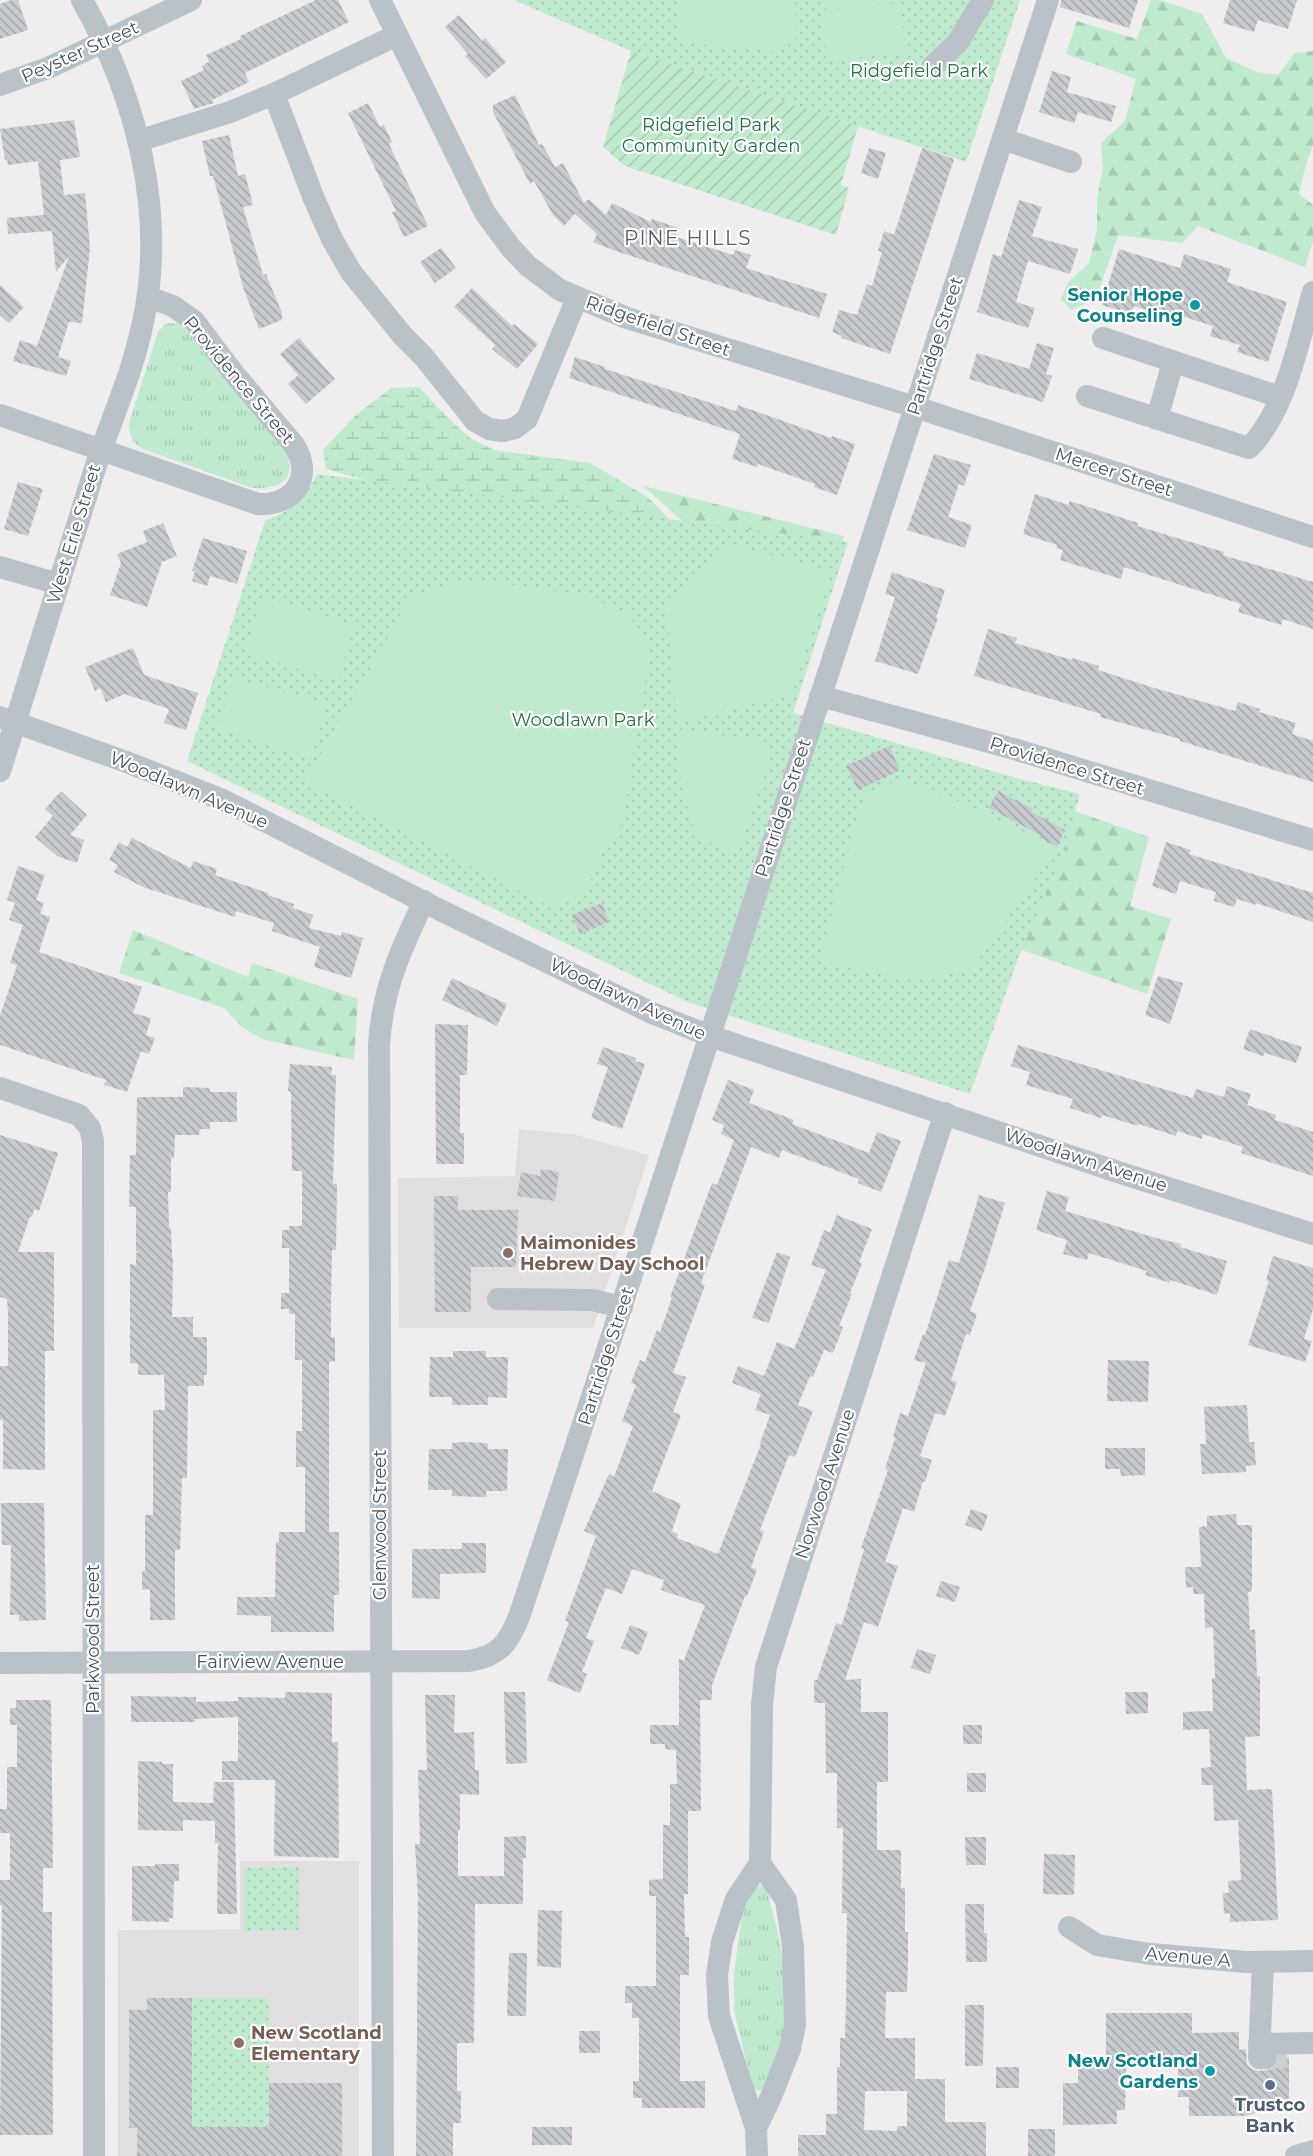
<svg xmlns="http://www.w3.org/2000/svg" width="1313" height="2156" font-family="Montserrat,sans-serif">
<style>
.education{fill:#e0dede}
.grass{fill:url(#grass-tufts)}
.forest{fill:url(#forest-firs)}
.wetland{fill:url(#wetland-marsh)}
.park{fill:url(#park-dots)}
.garden{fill:url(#garden-furrows)}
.pitch{fill:#bfeace}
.building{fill:url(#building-back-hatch);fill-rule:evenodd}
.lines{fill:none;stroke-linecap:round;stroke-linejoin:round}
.minor-tunnel{stroke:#cdcecf;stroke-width:22;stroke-dasharray:22 11;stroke-linecap:butt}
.minor{stroke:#b9c2c8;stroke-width:22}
.culture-dot{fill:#0f9aa8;stroke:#fff;stroke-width:2}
.education-dot{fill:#8d6e63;stroke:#fff;stroke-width:2}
.service-dot{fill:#5c6f8a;stroke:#fff;stroke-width:2}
.labels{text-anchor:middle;stroke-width:4.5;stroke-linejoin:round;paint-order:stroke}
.street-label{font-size:18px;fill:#475158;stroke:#fff}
.park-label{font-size:18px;fill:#1f7246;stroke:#fff}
.culture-label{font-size:18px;font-weight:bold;fill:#0d838f;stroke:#fff;text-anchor:end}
.education-label{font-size:18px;font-weight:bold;fill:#785e54;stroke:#fff;text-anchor:start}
.service-label{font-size:18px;font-weight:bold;fill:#4e5e75;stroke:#fff}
.neighbourhood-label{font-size:20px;letter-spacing:1.5px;fill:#5a5d61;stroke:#fff}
</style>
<defs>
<pattern id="grass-tufts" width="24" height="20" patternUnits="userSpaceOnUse" patternTransform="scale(1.5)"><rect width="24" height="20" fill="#bfeace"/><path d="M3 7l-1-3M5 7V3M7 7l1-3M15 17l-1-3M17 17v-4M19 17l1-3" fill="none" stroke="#a6cab3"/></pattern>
<pattern id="forest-firs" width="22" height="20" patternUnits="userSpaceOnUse" patternTransform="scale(1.5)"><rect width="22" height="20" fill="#bfeace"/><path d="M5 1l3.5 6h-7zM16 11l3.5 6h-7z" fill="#a6cab3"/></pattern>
<pattern id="wetland-marsh" width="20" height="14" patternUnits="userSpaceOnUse" patternTransform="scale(1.5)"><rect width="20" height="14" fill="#bfeace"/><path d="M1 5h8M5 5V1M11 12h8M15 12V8" fill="none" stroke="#a6cab3"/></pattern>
<pattern id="park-dots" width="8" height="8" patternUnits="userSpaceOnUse" patternTransform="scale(1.5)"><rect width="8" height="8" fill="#bfeace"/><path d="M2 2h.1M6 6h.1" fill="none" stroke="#a6cab3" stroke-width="1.8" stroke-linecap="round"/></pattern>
<pattern id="garden-furrows" width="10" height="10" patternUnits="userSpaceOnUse" patternTransform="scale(1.5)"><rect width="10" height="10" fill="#bfeace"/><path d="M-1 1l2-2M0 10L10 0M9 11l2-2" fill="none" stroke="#a6cab3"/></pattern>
<pattern id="building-back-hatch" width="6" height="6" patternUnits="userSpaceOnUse" patternTransform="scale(1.5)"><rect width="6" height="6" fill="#c7cacf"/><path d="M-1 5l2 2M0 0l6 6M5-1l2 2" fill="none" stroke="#a3a6ab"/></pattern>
</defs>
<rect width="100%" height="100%" fill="#efeded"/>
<g class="education">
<path d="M519,1129l53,5 77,21 -56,173h-194l-1,-150 117,-2z"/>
<path d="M240,1861h119v295h-241v-226l122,-1z"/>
</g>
<g class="grass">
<path d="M169,323l10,1 8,7 100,122c10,29 -9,36 -35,35l-111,-40c-10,-7 -12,-14 -12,-25l29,-91 6,-7z"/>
<path d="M761,1885l5,2c13,46 25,94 18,143 -2,20 -12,40 -18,58l-8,3 -6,-4 -18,-77v-37l9,-66 11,-19z"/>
</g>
<g class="forest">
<path d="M1151,0h9l42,14 24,44 31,14 21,3 17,-22 18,-2v94l-7,20 -7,29 14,11v36l-8,26 -107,-41 -16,17 -64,-8 -22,64 -25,11 -10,-11 7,-16 21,-20 8,-33v-32l6,-29 -2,-26 24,-22 11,-42 -70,-25 11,-33 60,18z"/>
<path d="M643,486l201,50 -8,25 -140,-28z"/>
<path d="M1074,811l75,26 -19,69 41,13 -24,75 -125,-44 -3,6 -88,43 132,-145z"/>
<path d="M133,930l115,47 4,-14 106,36 -4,61 -92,-21 -20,-12 -18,-19 -105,-35z"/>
</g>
<path class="wetland" d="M419,387l28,30 23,21 24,12 96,13 59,35 32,34 -245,-32 -110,-31 -3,-19 33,-35 35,-27z"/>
<g class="park">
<path d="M514,0h506l-54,162 -335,-111z"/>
<path d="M317,474l531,68 -55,171 227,66 60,15 -17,60 -44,102 -49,138 -282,-92 -501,-241 78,-240c32,-14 35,-17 52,-47z"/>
<path d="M299,1867v63l-55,1v-63z"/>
<path d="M192,1998h77v129l-77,1z"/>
</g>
<path class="garden" d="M631,51l227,75 -17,59 8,3 -13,47 -211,-69 -22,-19z"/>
<g class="pitch">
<path d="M677,0h118l1,39 -17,13 -102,-10z"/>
<path d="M820,0h80v2l-79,7z"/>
<path d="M901,3l4,50 -79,7 -4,-50z"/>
<path d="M731,545l101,26 -40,123 -115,29 -11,-121z"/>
<path d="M492,582l87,12 49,19 22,38 -28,172 -7,17 -16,18 -13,35 -31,16 -251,-127 85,-146c7,-13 13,-30 25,-39 22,-15 53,-14 78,-15z"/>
<path d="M262,597l93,28 -17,56 -93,-28z"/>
<path d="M233,677l94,28 -16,53 -94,-29z"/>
<path d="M678,729l82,12 13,11 -35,101 -41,-15 -16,-51z"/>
<path d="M900,779l55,21 102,47 -85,122 -40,9h-33l-79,-17 28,-111 18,-56z"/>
</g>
<g class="building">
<path d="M11,0h7l10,30 -28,9v-35z"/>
<path d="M316,0h22l11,22 -104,51 4,9 -37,18 2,3 -20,6 -13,-28 23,-11 -2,-4 7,-4 -3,-7 35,-16 -1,-3z"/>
<path d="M1061,0h77l-9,28 -69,-21z"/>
<path d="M1230,0h67l-9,29 -30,-9 -4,12 -31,-9z"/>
<path d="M459,15l23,26 3,-3 21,24 -20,17 -21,-23 3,-2 -23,-27z"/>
<path d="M1052,71l19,6 -4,15 49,14 -5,16 -33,-10 -4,11 -35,-11z"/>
<path d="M515,95l24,50 3,-1 13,23 8,-4 21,40 5,-4 17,16 6,-12 39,19 1,-3 27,9 -3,9 57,18 2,-5 16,5 -5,13 81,26 -8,24 -206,-68 -20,-8 4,-8 -22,-20 -11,12 -11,-11 -19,-34 -4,3 -37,-72v-7z"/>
<path d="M368,103l12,24 4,-2 8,17 -3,2 39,82 -24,11 -12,-25 4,-1 -48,-98z"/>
<path d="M74,120l6,37 -20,3 4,35 21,-2 5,55 -8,75 -13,-1 -11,35 13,4 -5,15 -53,-15 7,-21 17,6 32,-90 -13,16 -4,-41 -44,3 -1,-16 37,-3 -6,-54 -30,4 -1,-6 -2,1 -5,-31z"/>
<path d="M229,135l9,41 7,-2 8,31 -10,2 20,68 3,-1 16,39v7l-23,9 -16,-42 -30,-111h-3l-8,-35z"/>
<path d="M869,148l17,5 -8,26 -17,-6z"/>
<path d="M922,148l32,11 -64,195 -49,-16 1,-2 -10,-4 7,-22 18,5 10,-31 5,2 10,-34 -4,-1 6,-20 10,4z"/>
<path d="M1019,200l23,7 -10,29 46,13 -8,25 -42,-13 -12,41 19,6 -7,20 -51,-16 16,-58 8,3z"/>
<path d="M441,248l15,20 -21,15 -15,-21z"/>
<path d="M1119,249l61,19 4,-14 47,15 -4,13 60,20 -19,60 -31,-10 3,-7 -30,-9 3,-10 -47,-15 -1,5 -31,-10 -3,8 -29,-9z"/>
<path d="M0,285l24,22 -15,16 -9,-8z"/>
<path d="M472,288l40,38 2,-2 24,20 -21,25 -25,-20 3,-4 -41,-38z"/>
<path d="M299,338l36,41 -29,25 -18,-20 10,-9 -18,-21z"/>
<path d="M1037,343l17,5 -8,26 6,2 -9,26 -74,-23 8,-26 52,16z"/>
<path d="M575,357l30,10v2l131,42 2,-6 93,33 1,-2 23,8 -18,51 -23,-8 1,-3 -57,-20 -1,3 -25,-8 8,-25 -171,-56z"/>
<path d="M934,454l37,11 -7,21 -5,-2 -11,33 24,8 -7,23 -58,-18z"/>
<path d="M18,482l25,7 -15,47 -24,-7z"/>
<path d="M1035,494l33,11 2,-4 68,22 -1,3 87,26 -1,3 90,27v47l-30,-10 -2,6 -43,-13 3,-8 -117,-37 -3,12 -61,-19 3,-10 -7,-2 1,-3 -34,-11z"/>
<path d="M163,523l14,33 -15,6 -15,45 -37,-12 11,-32 -4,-9 30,-12 -4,-11z"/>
<path d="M203,538l44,13 -10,33 -27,-8 -3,10 -15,-5 3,-10h-3z"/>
<path d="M892,572l53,18 -9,28h2l-20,56 -43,-13 20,-64 -10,-3z"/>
<path d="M988,629l29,9 -2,5 57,17 1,-2 26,8 -1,4 53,17 84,24 3,-9 22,7 -1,3 37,11 -4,11 21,7v41l-133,-41v-2l-80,-22 1,-3 -127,-38z"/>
<path d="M133,648l11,27 54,18 -12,37 -22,-7 5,-14 -44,-15 -19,8 -6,-14 -5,3 -10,-24z"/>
<path d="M889,746l11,24 -42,20 -12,-24z"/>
<path d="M61,791l26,24 -17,20 14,5 -7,23 -20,-7 -22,-19 18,-21 -8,-7z"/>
<path d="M998,791l35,18 -2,3 34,18 -8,17 -16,-9 1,-2 -53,-28z"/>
<path d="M132,838l59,30 2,-7 24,8 -2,6 53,18v2l26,9 -1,4 20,7 -4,13 32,8 1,-4 21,6 -12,40 -37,-11 6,-20 -48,-16 2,-8 -38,-12 -1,6 -92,-30 -29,-15 4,-7 -9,-5 10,-18 8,5z"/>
<path d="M1166,842l25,8 -2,4 124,39v29l-57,-19 -1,2 -18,-6 -3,8 -20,-6 2,-9 -36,-11 -4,13 -24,-8z"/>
<path d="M18,866l27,9 -9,25 8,3 -4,11 10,3 -11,35 103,35 -9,26 18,5 -5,17 9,3 -6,16 -8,-3 -14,41 -23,-7 2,-5 -106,-35v-29l17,-51 -7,-2 13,-38 -14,-5 6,-17 -8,-3z"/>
<path d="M602,903l7,19 -29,12 -8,-19z"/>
<path d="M1158,976l25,7 -13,41 -25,-9z"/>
<path d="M452,978l55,26 -10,22 -55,-26z"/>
<path d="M435,1024l33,1 -1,50h-7v58h4v31h-28z"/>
<path d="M1250,1029l52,18 -6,16 -31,-10 -2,3 -20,-7z"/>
<path d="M1018,1045l175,53 3,-9 28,8 3,-11 24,8 -4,11 29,10 -1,5 38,12v44l-72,-23 2,-6 -40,-13 -1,5 -25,-8 -1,5 -37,-12 -1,2 -36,-11 -1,3 -31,-10 3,-9 -47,-14 4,-13 -19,-6z"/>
<path d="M603,1047l33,11 -1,3 10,3 -23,65 -31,-11 17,-51 -11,-3z"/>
<path d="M290,1064l42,3 -1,8h5l-3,109h4l-1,66h-4l-1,54v33h4v24l-6,1v170h10v63h-5v37h-63v-16l-34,-1v-18h38l1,-55h3v-10h26v-65h-9v-36h6v-71h-7v-46h-6v-5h-8v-16h8v-45h-7v-18h7v-4h13v-55h-10l-1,-79 -3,-1z"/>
<path d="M728,1080l26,10 -5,13 45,17 -2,4 77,29 8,-21 24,9 -20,51 -23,-9 1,-4 -77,-29 -3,8 -28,-11 -50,136 4,2 -32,88 13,4 -13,35 8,3 -29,76 29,13 -9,27 6,3 -1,4 41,16 43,-110 -1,-1 10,-28 -15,-5 6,-16 -29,-11 6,-17 26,10 13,-34 17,7 32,-79 -15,-5 13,-35 6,3 7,-18 35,14 -13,33 3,1 -12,30 2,1 -13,32 4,1 -10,26 -9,-3 -11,27 -3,-1 -12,29 15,6 -18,46 -6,-2 -29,75 4,2 -13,35 6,3 -10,26h-2l-33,89v15h-12l1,111h-13v83h-4l1,43h4v38h-9v106h25v27h-63v-10h-9v-17h6v-63h-7v-15h-7v-17h31v-90h-7v-16l14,-1v-54h7v-41h7l-1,-34 -11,-1v-5h-15v-19h29v-66l5,1 21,-55 -44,-15 3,-10 -32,-11 -10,25 -16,-6 -20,50 8,3 -12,31 5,2 -7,19 -33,-13 22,-58 -4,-1 31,-85 -12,-5 25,-57 5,3 19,-51 -11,-5 14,-36 -5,-2 9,-23 5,2 12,-32 3,2 12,-34 -2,-1 42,-114 5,2 17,-45 -13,-6 3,-9 -12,-5z"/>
<path d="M183,1087l27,1v4h27v30h-27v7h-10l-1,6h-24l-1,23h-3v34h-3l1,36h2l1,29h1l-1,60h21v20h14v38h-3v11h-16l-1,92h-5l-2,72h-5v70h-25v-31l-8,1v-19h3v-56h8v-105h12l-1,-35h-26v-11l-8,-1v-99l6,1v-12h3l-3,-2v-44h-7l1,-52h6l1,-58h46z"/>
<path d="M0,1135l58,18 -19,58 -5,-2 -2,8 -2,-1 -12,36h36v99h-9v119l-42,-1v-49h-3v-54h8v-53l-1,-14 -7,-2z"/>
<path d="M541,1169l18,3 -4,29 -38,-5 4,-24 19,4z"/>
<path d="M1047,1191l22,6 -4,14 91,27 25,6 -1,3 47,14 -10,34 -47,-15v3l-25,-8 2,-4 -58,-18 -2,7 -24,-6 4,-14 -31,-10z"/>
<path d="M979,1195l26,8 -19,62 -16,46 7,3 -7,21 -4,-1 -15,46 6,2 -12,34 -10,-3 -15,43 12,4 -7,22 -2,-1 -9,31 -11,-4 -18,54 13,4 -20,61 -14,-5 -19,58 16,-1v33h27v70h-11v68h24v38h4v44h3v28l-1,32h-21l-1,46h30v41h30v43h41v34h-188v-21h28v-21h11v-47h3v-29h5l1,-38 1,-87h-5l1,-85h-6v-55h-11l-1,-70h-11v-23h3l19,-57 6,2 22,-76 -3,-1 27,-78 -3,-1 10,-31 -2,-1 7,-24 8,3 18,-53 -12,-3 9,-26 2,1 24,-75 10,3zM865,2091h42v35h-10v5l-33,-1z"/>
<path d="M434,1196h24v14h60l-2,57h-45v45h-36z"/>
<path d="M777,1252l13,5 -21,66 -17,-5z"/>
<path d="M1273,1256l40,12v41l-9,30 8,2 -7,21 -57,-17 21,-64 -3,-1z"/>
<path d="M453,1351h33v6h22l-1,41 -19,-1v8h-36v-8h-23l1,-40h23z"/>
<path d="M1108,1360l41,1 -1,41 -41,-1z"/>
<path d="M1247,1405l2,37h5l2,23 -10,1v6l-44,2 -2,-30h6l-2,-37z"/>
<path d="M463,1442l25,1v6h20l-1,42h-21v6l-34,-1v-6h-24l1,-41h23v-6z"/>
<path d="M1105,1448h40v27l-24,1 -1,-7h-15z"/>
<path d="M1,1503h43l2,117 -27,1v-6h-9l1,-70h-9z"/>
<path d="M971,1509l17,6 -6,16 -17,-6z"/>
<path d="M1236,1514l1,11h15v66l-4,1 2,38 5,-1 2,47h3v60l-15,1 2,53 25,-1 6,131 -48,2v-9l-6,1 -1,-21h6l-1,-12 13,-1 -3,-60 -24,1 -1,-36h-11l-1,-17 10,-1 -2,-38 -26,1v-18l30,-1 -1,-33h3l-2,-51 -8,1 -1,-34h-11v-7l-7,1 -1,-21h16l-2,-40 8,-1v-10z"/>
<path d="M462,1543h24v30l-46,1v25l-28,-1v-49h50z"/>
<path d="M941,1581l19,6 -5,15 -19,-6z"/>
<path d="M630,1625l18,7 -9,23 -18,-7z"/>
<path d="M917,1649l19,6 -6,19 -19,-6z"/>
<path d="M285,1692l47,1v49h6l1,116 -65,-2 1,-76h-53v-19h16v-44l-43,2v3h-64v-26l65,1v5l42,-1v-4l47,1z"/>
<path d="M504,1692h21l2,71 -21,1z"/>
<path d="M1125,1692h23v21l-22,1z"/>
<path d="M425,1695h30l-1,38 20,-1 1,38h4v25l-19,-1v36h-2v46h46v-39l22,-1v22h-3v46h-48l-1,139h-17v48h4v32h-8v33h-37l2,-258 -3,-54h5l-2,-74h9z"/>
<path d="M16,1700h35l2,168h-10v44h9l1,223h-53l2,-230h-2v-25h10v-47h-10v-24h7v-42h10v-42h-7v-17h6z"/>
<rect x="963" y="1725" width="19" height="19"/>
<path d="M138,1761l24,1v2h11v38l40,1 1,-21h20l3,132h-20l1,-71h-3v-22l-32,-1v11l-45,-1z"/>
<rect x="967" y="1773" width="19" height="19"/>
<path d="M965,1837h21v28h-20z"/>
<path d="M1044,1854l31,1 -1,40 -31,-1z"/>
<path d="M155,1864h24v17h-5l-1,37h-4v4l-37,-1v-55h23z"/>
<path d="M965,1904h19v29h3v29h-21z"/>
<path d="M538,1910l24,1 -1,57 -24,-2z"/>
<path d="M509,1953h18l-1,63h-19z"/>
<path d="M147,1998h45v129h77v-44h73v73h-205v-28h-8v-118h18z"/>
<path d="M965,2005h19l-1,61h-18z"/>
<path d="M1106,2013h86v20l47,-1v18l7,-1 1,16 5,4 6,2 14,-2 5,-5 1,-7h11v46l-44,13h-56v-19h-11v-34l-52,1 -1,46h-8v14l-54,1v-42h15v-27h28z"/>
<rect x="579" y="2031" width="21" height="22"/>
<rect x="996" y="2067" width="23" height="21"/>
<rect x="532" y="2127" width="40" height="18"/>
<rect x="1028" y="2129" width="27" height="27"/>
</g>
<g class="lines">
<path class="minor-tunnel" d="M1265,2058l24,-1"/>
<g class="minor">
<path d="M380,0l105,213 26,35 17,18 32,24 67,28 288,89 398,130"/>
<path d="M932,67l26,-25 25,-42"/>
<path d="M0,85l48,-17 143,-68"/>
<path d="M274,94l40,105 18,40 19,33 52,64 20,20 52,65 14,8 14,2 12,-3 12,-9 50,-121"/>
<path d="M1003,139l68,23"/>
<path d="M138,141l92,-29 44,-18 123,-59"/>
<path d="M1103,338l177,59"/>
<path d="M1087,396l162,52c37,-37 49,-106 64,-156"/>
<path d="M0,415l258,89c37,2 56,-28 36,-59l-63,-75 -37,-49 -21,-15 -25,-9"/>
<path d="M1157,419l16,-57"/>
<path d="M0,567l59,17"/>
<path d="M820,696l194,53 299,91"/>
<path d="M0,717l124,44 99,39 219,111 210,102 58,23 414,138 189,60"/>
<path d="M0,771c31,-96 61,-193 91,-290 16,-53 41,-104 52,-159 24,-109 -7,-226 -61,-322"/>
<path d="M0,1088l79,27 11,13 3,13 1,1015"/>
<path d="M498,1299l94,1 30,7"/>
<path d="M0,1663l469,-2c30,-5 39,-17 50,-44l49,-147 480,-1470"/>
<path d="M1069,1927l28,18 53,9 96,8 67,-1"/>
<path d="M1263,1962l-4,96h6"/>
<path d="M1259,2044l54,-1"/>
<path d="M756,2128l14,-29 20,-50 5,-24 -2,-78 -7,-47 -26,-37"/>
<path d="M383,2156l-4,-1112c4,-56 21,-93 45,-143"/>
<path d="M757,2156l-1,-28 -37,-112 -2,-41 5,-33 14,-43 24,-36 2,-158 4,-38 179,-554"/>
<path d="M1296,2156l17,-5"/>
</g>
</g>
<g class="culture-dot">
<circle cx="1195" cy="305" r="6"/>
<circle cx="1210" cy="2071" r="6"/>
</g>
<g class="education-dot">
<circle cx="508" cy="1253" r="6"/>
<circle cx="239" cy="2043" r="6"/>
</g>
<circle class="service-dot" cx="1270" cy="2085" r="6"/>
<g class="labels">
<g class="street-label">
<text transform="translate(80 52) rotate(-24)" y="6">Peyster Street</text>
<text transform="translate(658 326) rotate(19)" y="6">Ridgefield Street</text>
<text transform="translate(935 346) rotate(-72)" y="6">Partridge Street</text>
<text transform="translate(239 380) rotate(50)" y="6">Providence Street</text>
<text transform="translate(1114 472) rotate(18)" y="6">Mercer Street</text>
<text transform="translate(74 534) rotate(-73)" y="6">West Erie Street</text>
<text transform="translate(1067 766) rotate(17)" y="6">Providence Street</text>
<text transform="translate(189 790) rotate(23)" y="6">Woodlawn Avenue</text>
<text transform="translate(783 808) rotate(-72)" y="6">Partridge Street</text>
<text transform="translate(628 999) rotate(25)" y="6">Woodlawn Avenue</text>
<text transform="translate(1086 1160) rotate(18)" y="6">Woodlawn Avenue</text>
<text transform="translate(606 1356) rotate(-72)" y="6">Partridge Street</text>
<text transform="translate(825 1484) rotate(-72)" y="6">Norwood Avenue</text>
<text transform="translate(380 1525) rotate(-90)" y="6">Glenwood Street</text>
<text transform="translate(93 1639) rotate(-90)" y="6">Parkwood Street</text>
<text x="270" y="1668">Fairview Avenue</text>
<text transform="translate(1188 1957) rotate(5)" y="6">Avenue A</text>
</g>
<g class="park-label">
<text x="919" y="77">Ridgefield Park</text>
<text x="711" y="131">Ridgefield Park<tspan x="711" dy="21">Community Garden</tspan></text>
<text x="583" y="726">Woodlawn Park</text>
</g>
<g class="culture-label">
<text x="1183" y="301">Senior Hope<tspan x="1183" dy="21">Counseling</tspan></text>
<text x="1198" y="2067">New Scotland<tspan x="1198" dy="21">Gardens</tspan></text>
</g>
<g class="education-label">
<text x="520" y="1249">Maimonides<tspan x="520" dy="21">Hebrew Day School</tspan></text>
<text x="251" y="2039">New Scotland<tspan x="251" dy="21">Elementary</tspan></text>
</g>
<g class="service-label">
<text x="1270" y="2111">Trustco<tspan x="1270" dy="21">Bank</tspan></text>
</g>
<g class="neighbourhood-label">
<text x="688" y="245">PINE HILLS</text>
</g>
</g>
</svg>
